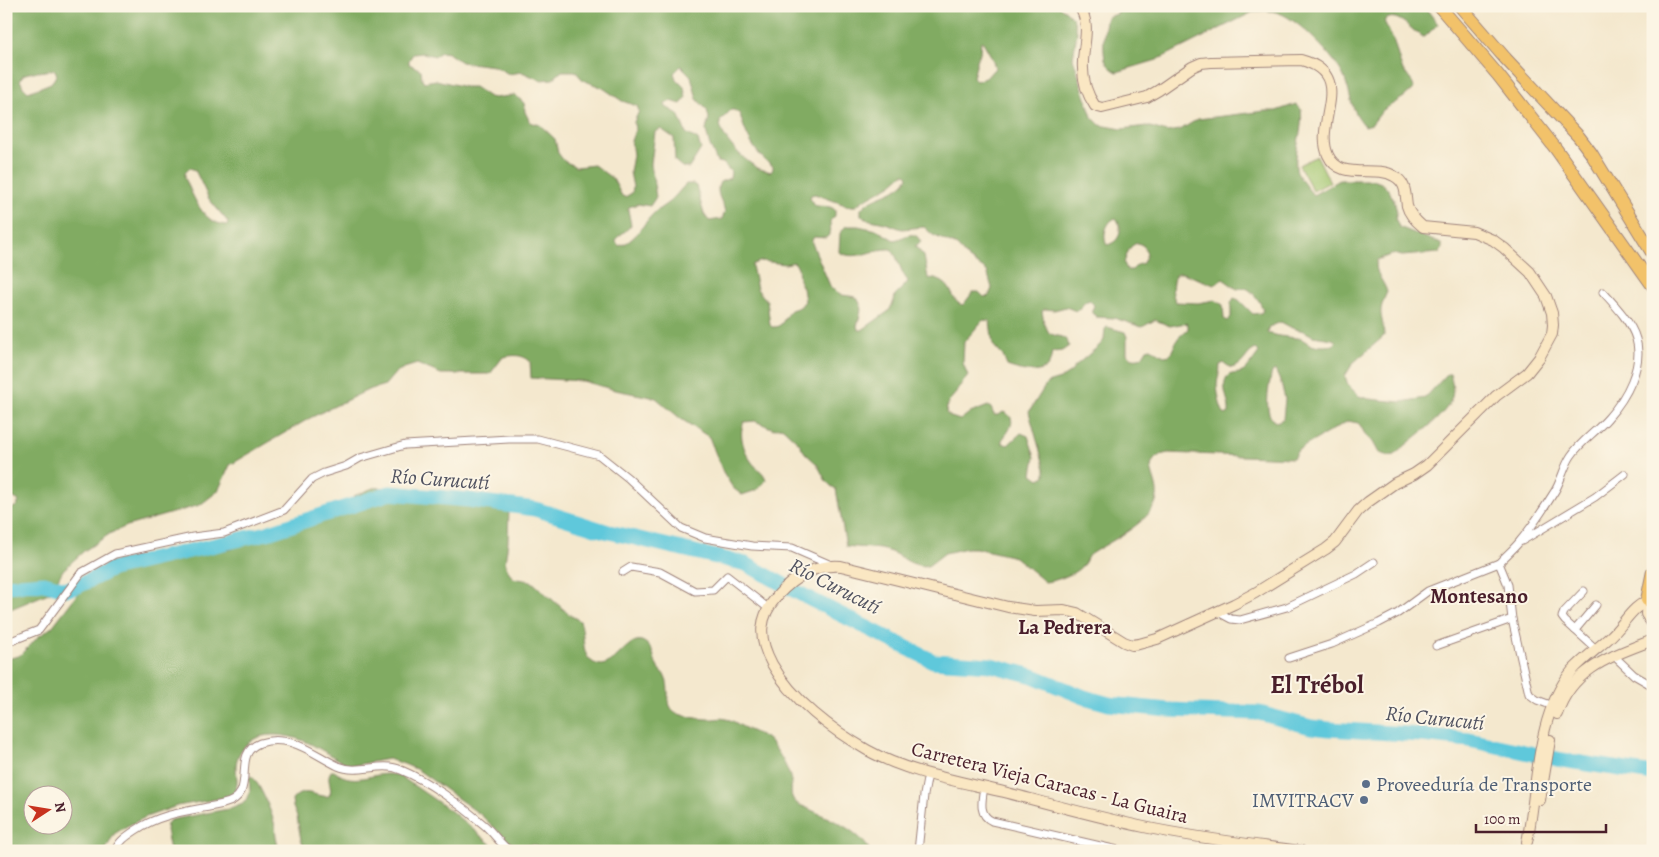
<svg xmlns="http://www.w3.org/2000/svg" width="1659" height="857" font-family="Alegreya,serif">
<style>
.green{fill:#a2c670;stroke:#76724e}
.forest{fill:#81ab62;stroke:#666546;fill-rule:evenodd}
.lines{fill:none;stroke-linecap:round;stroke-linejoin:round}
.river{stroke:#5fc8db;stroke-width:15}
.street-casing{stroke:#9f847c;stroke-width:9}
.secondary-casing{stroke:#9f847c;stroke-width:12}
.highway-casing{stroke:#9f847c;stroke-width:14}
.street{stroke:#fff;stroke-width:7}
.secondary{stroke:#fae7c3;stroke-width:10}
.highway{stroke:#f2c26a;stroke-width:12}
.service-dot{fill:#5c6f8a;stroke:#fcf5e5;stroke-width:2}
.labels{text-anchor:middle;stroke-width:4;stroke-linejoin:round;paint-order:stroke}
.street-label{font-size:20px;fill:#4a1f2b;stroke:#fcf5e5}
.service-label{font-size:20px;fill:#4e5e75;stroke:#fcf5e5;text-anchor:start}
.water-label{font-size:21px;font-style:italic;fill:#505260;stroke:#fcf5e5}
.neighbourhood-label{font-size:21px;font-weight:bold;fill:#4a1f2b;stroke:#fcf5e5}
.district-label{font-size:25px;font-weight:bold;fill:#4a1f2b;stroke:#fcf5e5}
</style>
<rect width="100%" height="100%" fill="#fcf5e5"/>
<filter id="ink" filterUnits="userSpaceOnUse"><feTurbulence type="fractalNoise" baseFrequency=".02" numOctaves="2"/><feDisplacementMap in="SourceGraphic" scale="10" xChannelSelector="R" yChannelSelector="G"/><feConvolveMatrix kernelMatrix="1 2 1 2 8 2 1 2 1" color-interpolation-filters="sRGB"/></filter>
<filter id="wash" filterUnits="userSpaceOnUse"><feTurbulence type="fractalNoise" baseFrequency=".0096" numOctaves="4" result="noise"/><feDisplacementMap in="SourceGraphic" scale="20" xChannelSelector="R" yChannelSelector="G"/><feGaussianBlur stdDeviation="1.12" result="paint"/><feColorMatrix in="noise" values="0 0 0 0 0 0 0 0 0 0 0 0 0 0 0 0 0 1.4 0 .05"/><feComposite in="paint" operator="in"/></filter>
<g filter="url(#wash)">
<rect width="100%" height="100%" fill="#f4e8ce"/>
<path class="green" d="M1317,156l13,26 -17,9 -14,-26z"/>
<g class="forest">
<path d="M6,6h195l10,3 4,-3h843l8,5 7,7 4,14 -4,26 19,59 8,8 22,4 25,-3 20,6 13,-2 18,-11 67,-8h11l20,-7 5,5c3,20 -7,39 -5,59 2,10 11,19 17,27l27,-15h33l8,3 6,5 7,12 3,12 -2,6 4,9 40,16 3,2v3l-3,5 -37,3 -9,-2 -16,6c-4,12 7,21 10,32 -11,24 -4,21 -3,44l-31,27 -8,13 3,9 11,11 10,3 32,3 24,-4 22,-24h3c2,7 4,16 2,23 -5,20 -43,43 -57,58l-6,1 -10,-3 -6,-11 -7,-6 -6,-11 -2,-2 -10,-2 -50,29 -5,8 -125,-5c-9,2 -15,4 -17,14 2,13 10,24 4,37 -10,21 -44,37 -63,49 -6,3 -5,8 -9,12 -7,9 -27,16 -38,17l-30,-25 -39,-9h-9l-22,5 -17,13c-18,0 -23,-8 -37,-14 -11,-5 -33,-4 -45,-6l-10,-57 -5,-3 -5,-5 -9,-17 -12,-11 -6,-10 -16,-15 -3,-1 -6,2 -19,-8 -11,1c-6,12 0,29 7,39 5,8 13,10 15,19l-9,10 -15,5 -9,-7 -10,-16 -14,-35 -28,-18 -25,-21 -41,-8 -32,-9 -52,-3 -1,-17c-9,-7 -16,-6 -27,-4l-13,17h-49l-24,-10 -13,4 -8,4 -11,13 -17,5 -58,28 -80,47 -12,26 -18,14 -73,21 -16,7 -27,18 -21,19 -12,22 -45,19v-100l11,-5 2,-5 -5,-3h-8zM981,41l2,1c5,9 10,16 12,26l-9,10 -10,3 -3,-4 3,-11v-6l4,-7zM441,52l7,1 13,9 33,4 15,8 13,-2 18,8 13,-1 9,-8h13l8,9 20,8 19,13 15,5 2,5 -5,11 1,8 -4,11 2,14 -3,17 3,15 -1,6 -7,4 -3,-1 -9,-17 -19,-14 -18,2 -12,-6 -6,-8 -3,-14 -15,-14 -10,-3 -5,-10 -1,-9 -9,-8 -20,3 -6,-1 -15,-10h-9l-29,-7 -12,2 -2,-3 -1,-9 -12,-6v-4l4,-6 10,-1 12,3zM681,66l10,10 6,23 10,11 2,8 -3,12 3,13 8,19 6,1 8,9 -1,6 -10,4c-6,11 3,19 5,30l-3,7 -13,2 -5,-7 -8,-28 -3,-2h-7c-6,6 -11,13 -17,18 -5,4 -11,7 -16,12 -11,11 -18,28 -34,32l-4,-6c5,-6 11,-8 16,-15l-3,-15 1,-3 9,-3 12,2 6,-9 -5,-33 4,-32 6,-3 13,9 1,23 7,6 7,1 12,-19 -3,-9 -12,-7 -8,-19 -12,-7 -1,-3 6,-3 10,3 5,-6 -2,-11 -8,-8 -2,-6zM49,70h6l2,5 -6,8 -20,8 -3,1 -5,-5 -3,-7 3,-5c8,-4 17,-2 26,-5zM731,110h3l6,4c5,20 15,41 33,52v3l-2,3c-5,-2 -11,-2 -15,-5 -13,-8 -37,-30 -36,-46zM190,168l5,2 14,29 19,23 -1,3c-25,-1 -33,-28 -42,-47v-5zM903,174h3l2,3c-8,18 -36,17 -47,32v6l5,4 19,4 17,6 22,-2 9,8 24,11 12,13 18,12 5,17 -3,8 -5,1 -5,-5h-6l-10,13c-15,-3 -6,-25 -35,-27l-4,-22 -9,-10 6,-4c-7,-14 -16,-4 -27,-2l-17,-10 -19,-4h-12l-6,7 -1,19c17,10 34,-4 52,-3 8,9 9,23 17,32l-2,3 -11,11 -1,6 -5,10 -27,19h-3l-2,-3c2,-12 8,-19 -1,-30l-14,-2 -11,-7 -19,-45v-3l2,-3 12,1c7,-6 4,-9 4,-17l5,-5v-6c-6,-6 -14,-2 -21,-5l-4,-7 1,-3 4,-1 33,12h8l6,-5 30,-17zM1116,218c8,11 4,24 -9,27 -5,-8 -1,-24 9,-27zM1138,243l6,3 3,8 -4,9 -6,2 -5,5h-5l-3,-7c3,-8 4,-18 14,-20zM762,261l23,3 9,-2 4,5 1,13 4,8 2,13 -5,6 -9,3c-8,7 -7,18 -19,17l-2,-2 -3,-24 -10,-12 -5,-23 1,-2zM1177,273h6l31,12 9,-6 14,10c2,0 5,-2 8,-1 7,1 17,16 18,22l-2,3 -8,1 -14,-14 -5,-2 -3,5v14l-4,4 -3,-2 -1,-14 -8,-5 -17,3 -22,-1c-5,-7 -5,-23 1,-29zM1089,300l5,5 -2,6 4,6 18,1 28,9 13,-7 15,6 16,-3 2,2v4l-10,9 -8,17 -6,1 -13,-8 -4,1 -5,8c-6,2 -10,2 -15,-3v-17l-2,-5 -18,-5 -2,2 -1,11 -4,5 -25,21 -4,6 -11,7 -13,4 -18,29 16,57v7l-6,3 -7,-5 3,-17 -7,-21 -7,-3 -13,12 -6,-2v-3c6,-8 18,-22 1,-28l-4,3h-5l-3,-7 -3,-2 -20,8 -8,6 -9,-3 -5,-4 2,-11 8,-9 3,-6 9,-11 -5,-13 1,-21 19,-22 7,1 3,24 10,11 4,10c11,4 35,11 42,-2 2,-4 2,-8 3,-12l10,-1 7,-5c-3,-12 -11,-8 -20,-13l-5,-10 -2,-12 3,-2 9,1 12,-3 10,4 3,-1 5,-7zM1281,322l11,6 12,3 9,5 19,3 4,2 -3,4c-5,1 -12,1 -17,1 -7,0 -11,-7 -18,-8 -6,0 -27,-3 -31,-5l2,-6zM1256,349l3,3c-2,3 -12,17 -15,19 -7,5 -17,-1 -19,11 -2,11 5,20 4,31l-4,2c-5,-7 -7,-20 -8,-29 0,-7 3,-13 3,-21l4,-2 7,5c14,-2 14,-15 25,-19zM1275,370l6,13 4,16 -2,20 -7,3c-14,-6 -7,-38 -4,-50z"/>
<path d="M1118,6h306l14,18 -12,12 -3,1c-11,-5 -26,-28 -39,-16l10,21 6,21 3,7 9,12 2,6 -10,9 -21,13 -11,14 -7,2c-16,-18 -13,-30 -21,-49 -8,-19 -45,-57 -65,-64 -9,-3 -17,-3 -26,-1l-96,48 -40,12c-4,-2 -9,-6 -11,-10 -4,-9 -2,-36 1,-45l10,-3z"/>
<path d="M394,487l17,1 18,6 34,3 13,5h15l18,6 -1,33 -3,22 2,6 6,9 18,3 39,34 10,6c5,12 1,31 10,39 21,20 37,-28 54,-18 11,7 9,17 14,26 2,3 6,5 7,9 6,10 -1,28 10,35 5,4 25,7 33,7 6,1 12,-2 18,0 7,1 11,5 17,8 7,4 14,6 21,10 10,5 25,32 27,44 1,5 -1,14 2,18 3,6 11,7 16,10 21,10 49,20 61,42h-324l-11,-6h-19l-8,-4 -27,-26 -63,-45 -14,-6 -16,-5 -32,6 -9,-1c-27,-13 -41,-28 -72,-29 -9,0 -18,1 -25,7 -8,6 -13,13 -14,23 0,12 5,24 -7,32l-52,9 -31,11 -19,9 -13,8 -9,17h-99v-192l13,-3 19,-19 14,-10 37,-48 19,-17 25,-5 32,-3 20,2 47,-7 24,-17 21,-7 20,1 27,-5 14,-7 16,-18 19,-8zM32,794h30v30h-30z"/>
<path d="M331,771h3c23,18 42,-3 66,5l51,35 48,40h-193l-5,-11 -4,-23 -4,-10 -1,-7c13,-15 23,-2 37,-4 5,-8 -4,-17 2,-25z"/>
<path d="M251,776c8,5 23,41 24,51 1,8 1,16 5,24h-110l-4,-21 1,-6 3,-4 58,-11 17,-7 5,-11 -1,-14z"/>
</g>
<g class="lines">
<path class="river" d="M6,586l38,-3 21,6 6,-1 7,-2 34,-17 155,-36 123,-40 79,7 66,9 70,22 141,33 64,35 123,62 58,4 42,11 51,21 25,7 59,6 91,3 52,14 18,2 92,6 48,5 93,20 91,14"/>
</g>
</g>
<g filter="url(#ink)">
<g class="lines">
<defs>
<g id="street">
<path d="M1522,541l73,-44 30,-23"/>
<path d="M1499,563c7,-8 15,-14 21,-22 12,-14 23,-31 33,-47 8,-11 10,-26 18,-38 10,-15 25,-24 37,-38 18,-20 36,-52 28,-79 -4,-16 -22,-35 -33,-47"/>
<path d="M623,572l8,-5 29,5 35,19 18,-1 14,-14 41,32"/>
<path d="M1584,591l-20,21 -2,5 3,4 31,28"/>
<path d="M1218,612l13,7 9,1 47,-13 69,-33 18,-12"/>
<path d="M1575,630l21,-25"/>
<path d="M6,643l33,-13 42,-57 34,-19 78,-17 31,-4 60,-23 28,-31 12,-6 22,-7 14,-8 45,-13 104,-6h29l61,16 29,23 53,50 24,10 47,8 40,2 39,17"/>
<path d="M1436,646l76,-27"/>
<path d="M1613,655l21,20 19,11"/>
<path d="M1289,658l43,-14 47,-21 19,-10 30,-22 71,-28 9,22 4,34 17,75 8,6 19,7"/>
<path d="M984,787c-2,13 -6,28 8,34l130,30"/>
<path d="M115,851c4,-10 12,-15 21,-21 27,-18 56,-19 87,-26 38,-8 6,-50 37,-61 30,-10 53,11 78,23 21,9 43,-5 63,4 27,11 60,35 82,54 10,8 17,20 27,27"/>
<path d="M918,851l6,-56 4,-21"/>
</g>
<g id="secondary">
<path d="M1079,6c12,18 5,35 4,55 -1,16 3,32 12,45l7,2 45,-11 12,-7 33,-23 9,-4 10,-1 90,-2c56,15 12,62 27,95 12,27 46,9 66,21 13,7 11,18 13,30 2,8 10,16 16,21l51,5 19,8 11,8 26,24 16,24 6,17 1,12 -1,9 -13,24 -12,15 -31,23 -69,69 -13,9 -19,9 -27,19 -10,9 -23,31 -9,7 -71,44 -21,11 -77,35 -18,5 -7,1 -8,-3 -47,-29 -13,-3 -29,1 -27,-4 -167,-41c-25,-2 -47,11 -63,29 -20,23 -20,43 -6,69 20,36 60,66 95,86 41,23 91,31 137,42 46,12 93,25 140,35 51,11 104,17 157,24"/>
<path d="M1647,600l-1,14 7,11"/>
<path d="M1557,714c15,-46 55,-58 96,-74"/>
<path d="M1540,800l10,-60"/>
<path d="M1527,842c11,-54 8,-125 45,-171 11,-12 25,-22 37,-33 17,-15 21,-31 44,-40"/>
</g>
<g id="highway">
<path d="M1439,6l59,69 58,74 97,137"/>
<path d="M1460,6l45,52 74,79 12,16 62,101"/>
<path d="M1647,600l6,-29"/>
</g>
</defs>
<use href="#street" class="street-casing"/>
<use href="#secondary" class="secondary-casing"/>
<use href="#highway" class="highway-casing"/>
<use href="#street" class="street"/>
<use href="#secondary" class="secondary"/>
<use href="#highway" class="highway"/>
</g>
</g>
<g class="service-dot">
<circle cx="1366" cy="784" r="5"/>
<circle cx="1364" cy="800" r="5"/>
</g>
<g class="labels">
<g class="street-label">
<text transform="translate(1050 782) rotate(14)" y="7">Carretera Vieja Caracas - La Guaira</text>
</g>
<g class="service-label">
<text x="1376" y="791">Proveeduría de Transporte</text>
<text x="1354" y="807" text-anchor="end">IMVITRACV</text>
</g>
<g class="water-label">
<text transform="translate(440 479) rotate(4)" y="7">Río Curucutí</text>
<text transform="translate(835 586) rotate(27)" y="7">Río Curucutí</text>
<text transform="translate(1435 718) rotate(6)" y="7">Río Curucutí</text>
</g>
<g class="neighbourhood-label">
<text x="1479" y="603">Montesano</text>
<text x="1065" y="634">La Pedrera</text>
</g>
<g class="district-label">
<text x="1317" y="693">El Trébol</text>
</g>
</g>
<rect width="1659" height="857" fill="none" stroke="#fcf5e5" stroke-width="25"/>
<g transform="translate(48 810) rotate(78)"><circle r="24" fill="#fcf5e5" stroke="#b59f9b"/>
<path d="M0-4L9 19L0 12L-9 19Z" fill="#c8321e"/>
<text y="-8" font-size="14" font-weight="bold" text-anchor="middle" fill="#4a1f2b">N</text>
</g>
<path d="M1476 824v8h130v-8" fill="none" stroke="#4a1f2b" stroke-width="2.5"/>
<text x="1484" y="824" font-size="15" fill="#4a1f2b" stroke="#fcf5e5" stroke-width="4" paint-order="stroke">100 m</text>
</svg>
